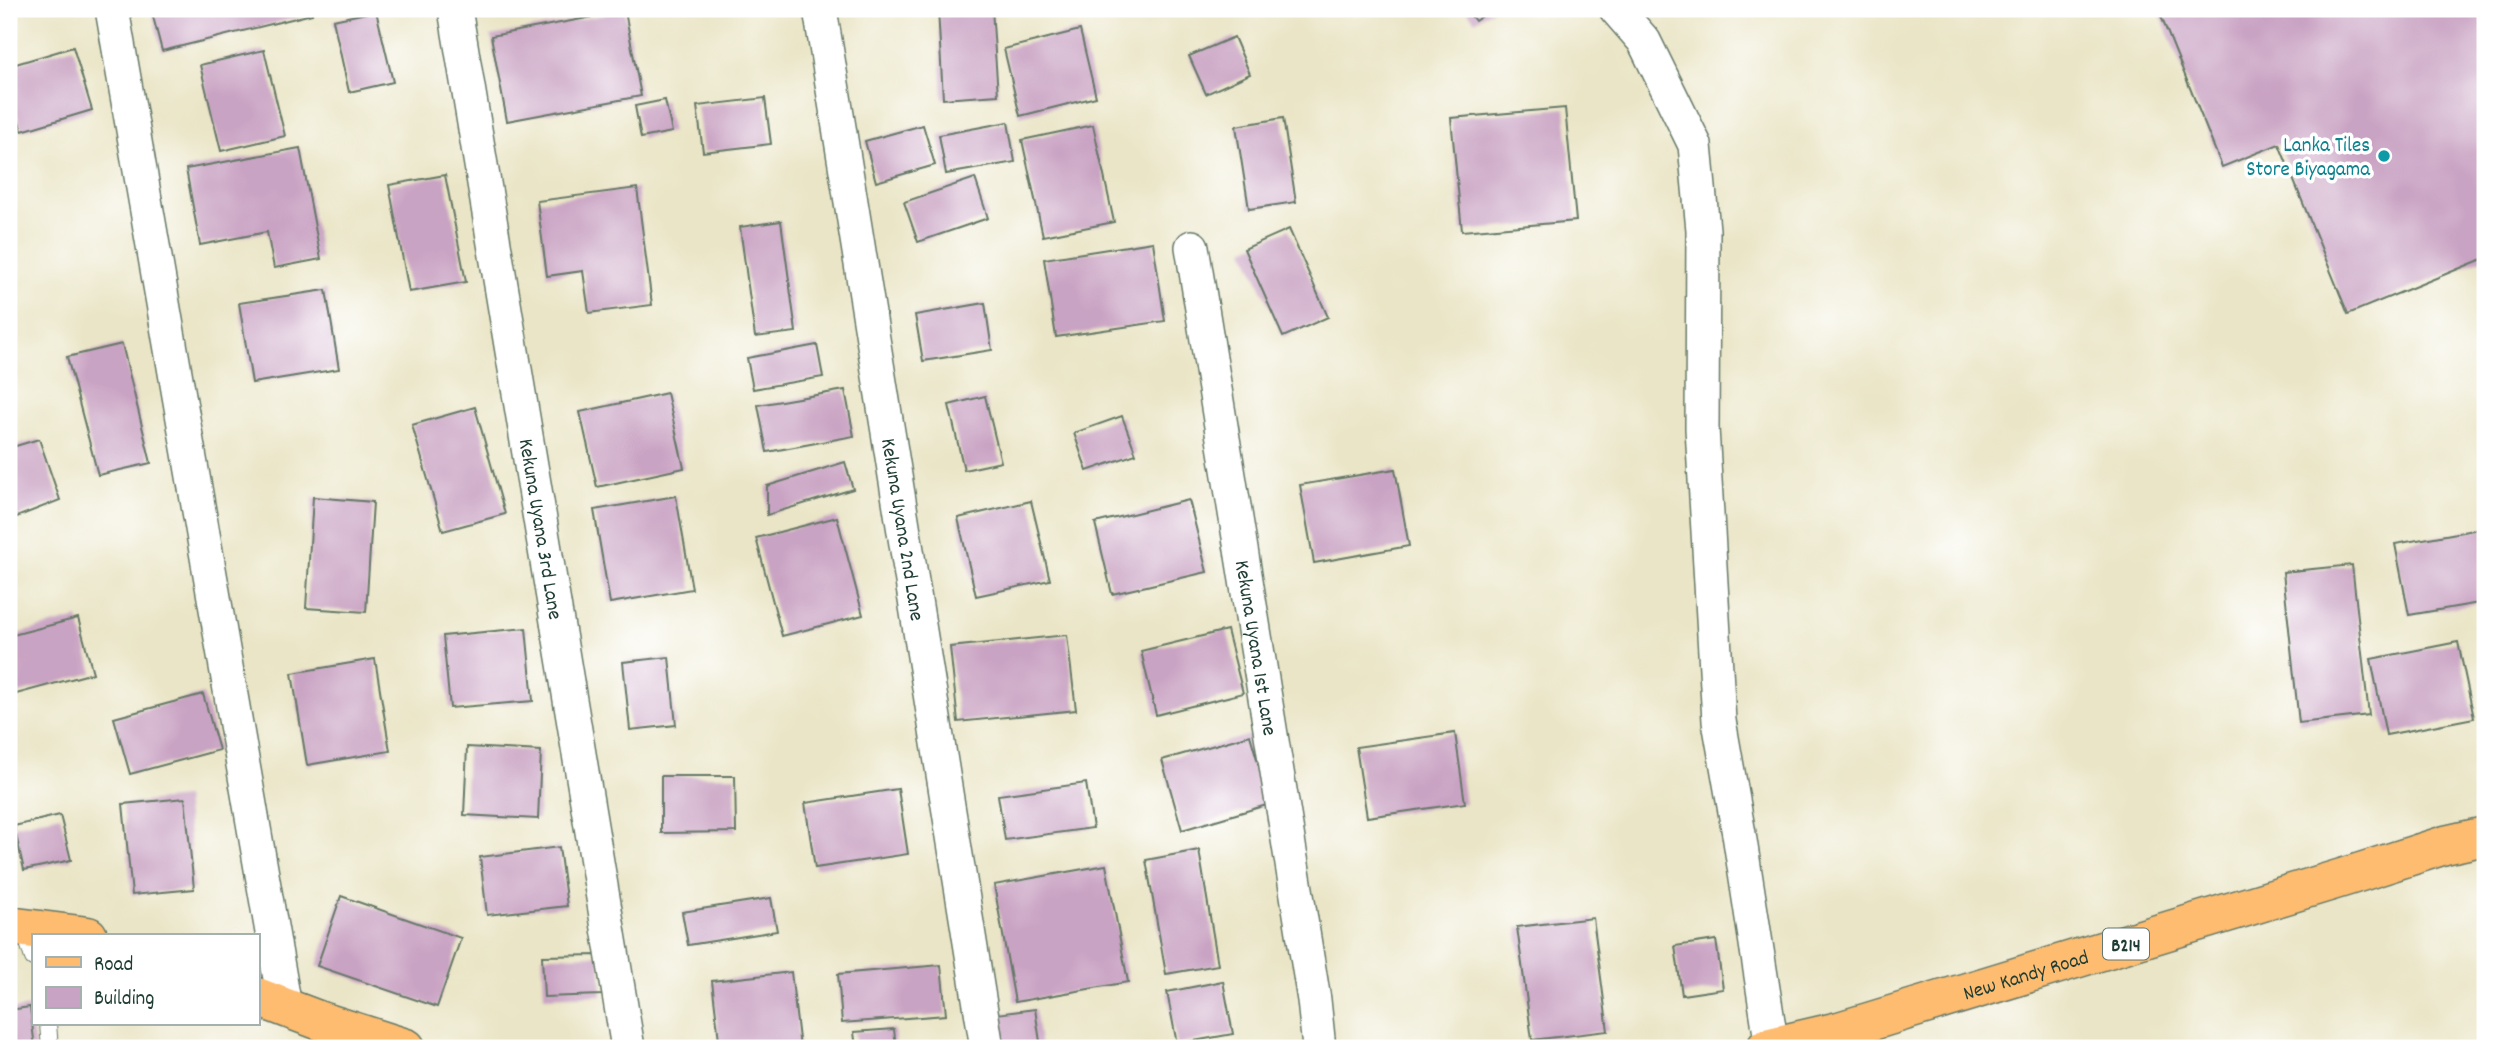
<svg xmlns="http://www.w3.org/2000/svg" width="2494" height="1057" font-family="Dekko,sans-serif">
<style>
.building{fill:#c9a3c3}
.lines{fill:none;stroke-linecap:round;stroke-linejoin:round}
.lane-casing{stroke:#667867;stroke-width:18}
.street-casing{stroke:#667867;stroke-width:36}
.primary-casing{stroke:#667867;stroke-width:41}
.lane{stroke:#fff;stroke-width:16}
.street{stroke:#fff;stroke-width:33}
.primary{stroke:#fdbc6f;stroke-width:38}
.culture-dot{fill:#0f9aa8;stroke:#fff;stroke-width:2.5}
.labels{text-anchor:middle;stroke-width:7;stroke-linejoin:round;paint-order:stroke}
.shield{fill:#fff;stroke:#627771;stroke-width:2}
.shield-label{font-size:19px;font-weight:bold;fill:#1f3d34}
.culture-label{font-size:21px;fill:#0d838f;stroke:#fff;text-anchor:end}
.street-label{font-size:21px;fill:#1f3d34;stroke:#fff}
</style>
<rect width="100%" height="100%" fill="#fff"/>
<filter id="ink" filterUnits="userSpaceOnUse"><feTurbulence type="fractalNoise" baseFrequency=".0143" numOctaves="2"/><feDisplacementMap in="SourceGraphic" scale="14" xChannelSelector="R" yChannelSelector="G"/><feConvolveMatrix kernelMatrix="1 2 1 2 8 2 1 2 1" color-interpolation-filters="sRGB"/></filter>
<filter id="wash" filterUnits="userSpaceOnUse"><feTurbulence type="fractalNoise" baseFrequency=".00686" numOctaves="4" result="noise"/><feDisplacementMap in="SourceGraphic" scale="28" xChannelSelector="R" yChannelSelector="G"/><feGaussianBlur stdDeviation="1.57" result="paint"/><feColorMatrix in="noise" values="0 0 0 0 0 0 0 0 0 0 0 0 0 0 0 0 0 1.4 0 .05"/><feComposite in="paint" operator="in"/></filter>
<g filter="url(#wash)">
<rect width="100%" height="100%" fill="#eae5c6"/>
<g id="blocks">
<g class="building">
<path d="M151,9h159l2,5 -150,37z"/>
<path d="M938,9h54l6,86 -55,4z"/>
<path d="M1466,9h27l-18,12z"/>
<path d="M2158,9h327v249l-137,56 -69,-170 -57,23z"/>
<path d="M376,11l17,71 -44,10 -16,-72z"/>
<path d="M625,11l16,85 -134,25 -16,-85z"/>
<path d="M1080,30l16,67 -76,19 -16,-67z"/>
<path d="M1234,37l16,37 -44,20 -17,-38z"/>
<path d="M73,47l19,63 -70,21 -13,-43v-22z"/>
<path d="M264,50l21,86 -64,15 -21,-86z"/>
<path d="M765,98l6,46 -68,8 -6,-46z"/>
<path d="M665,100l7,32 -31,6 -6,-32z"/>
<path d="M1565,108l11,113 -114,10 -11,-113z"/>
<path d="M1283,118l13,84 -47,7 -13,-83z"/>
<path d="M1008,122l7,40 -69,12 -7,-39z"/>
<path d="M923,125l12,40 -59,17 -11,-41z"/>
<path d="M1093,125l21,97 -71,14 -21,-96z"/>
<path d="M300,148l21,111 -47,9 -7,-36 -67,13 -14,-76z"/>
<path d="M445,175l21,107 -57,10 -20,-107z"/>
<path d="M975,178l13,40 -70,24 -14,-40z"/>
<path d="M637,188l15,117 -63,8 -6,-42 -36,5 -10,-75z"/>
<path d="M781,221l15,111 -41,5 -15,-110z"/>
<path d="M1289,229l39,88 -45,20 -39,-88z"/>
<path d="M1153,242l12,79 -109,16 -12,-78z"/>
<path d="M326,290l13,79 -87,14 -13,-80z"/>
<path d="M985,303l7,47 -69,11 -8,-46z"/>
<path d="M122,344l29,119 -53,12 -31,-118z"/>
<path d="M817,345l6,32 -70,12 -6,-31z"/>
<path d="M845,390l9,46 -87,16 -9,-47z"/>
<path d="M667,393l17,75 -87,19 -17,-75z"/>
<path d="M985,396l16,66 -37,8 -15,-65z"/>
<path d="M475,407l30,107 -62,17 -31,-106z"/>
<path d="M1122,416l14,38 -49,17 -13,-38z"/>
<path d="M39,439l21,61 -51,20v-72z"/>
<path d="M845,462l8,27 -86,26v-29z"/>
<path d="M1395,469l14,77 -95,17 -14,-78z"/>
<path d="M676,496l16,93 -82,14 -16,-93z"/>
<path d="M313,497l60,5 -7,110 -60,-4z"/>
<path d="M1189,500l18,72 -95,22 -17,-71z"/>
<path d="M1031,501l19,79 -74,16 -18,-78z"/>
<path d="M837,517l26,98 -81,21 -26,-98z"/>
<path d="M2485,528v74l-76,13 -14,-71z"/>
<path d="M2352,565l17,150 -70,8 -16,-151z"/>
<path d="M78,618l15,55 -84,23v-60z"/>
<path d="M526,628l7,73 -83,7 -7,-72z"/>
<path d="M1227,630l16,63 -87,22 -15,-64z"/>
<path d="M1067,635l9,75 -118,12 -8,-75z"/>
<path d="M2458,642l16,76 -88,17 -15,-76z"/>
<path d="M669,657l7,68 -46,5 -7,-68z"/>
<path d="M375,659l15,92 -83,14 -15,-92z"/>
<path d="M203,694l16,56 -89,24 -16,-56z"/>
<path d="M1455,733l10,70 -98,14 -11,-70z"/>
<path d="M1250,735l20,69 -88,26 -20,-70z"/>
<path d="M467,747l74,4 -3,68 -74,-4z"/>
<path d="M661,776h74l1,56 -75,1z"/>
<path d="M1086,783l7,45 -88,12 -7,-45z"/>
<path d="M898,789l10,65 -93,14 -10,-65z"/>
<path d="M185,798l9,91 -62,6 -9,-91z"/>
<path d="M60,815l11,45 -47,10 -10,-44z"/>
<path d="M559,847l8,59 -80,9 -7,-58z"/>
<path d="M1199,850l19,115 -52,9 -20,-114z"/>
<path d="M1106,865l22,117 -113,20 -21,-117z"/>
<path d="M341,896l120,42 -24,69 -120,-41z"/>
<path d="M771,898l6,33 -89,14 -6,-33z"/>
<path d="M1593,918l15,113 -76,9 -15,-113z"/>
<path d="M1716,940l7,49 -41,6 -7,-49z"/>
<path d="M600,955l2,40 -58,2 -2,-41z"/>
<path d="M941,965l5,50 -104,8 -4,-49z"/>
<path d="M791,972l9,76h-80l-8,-67z"/>
<path d="M1223,981l10,53 -56,10 -10,-52z"/>
<path d="M30,1007l5,41h-26v-38z"/>
<path d="M1035,1009l6,39h-40l-5,-34z"/>
<path d="M894,1029l2,19h-40l-2,-16z"/>
</g>
</g>
</g>
<g filter="url(#ink)">
<use href="#blocks" fill-opacity="0" stroke="#667867" stroke-width="2"/>
<g class="lines">
<defs>
<g id="lane">
<path d="M24,930l9,28"/>
<path d="M48,1024l2,24"/>
</g>
<g id="street">
<path d="M112,9l173,998"/>
<path id="s1" d="M455,9l173,1039"/>
<path id="s2" d="M820,9l167,1039"/>
<path d="M1616,9l28,32 51,104 8,85 -1,198 17,293 20,113 33,213"/>
<path id="s3" d="M1192,247l122,753 5,48"/>
</g>
<g id="primary">
<path d="M9,926l79,10"/>
<path d="M257,997l61,23 88,28"/>
<path id="s4" d="M1766,1048l73,-17 506,-154 100,-32 40,-9"/>
</g>
</defs>
<use href="#lane" class="lane-casing"/>
<use href="#street" class="street-casing"/>
<use href="#primary" class="primary-casing"/>
<use href="#lane" class="lane"/>
<use href="#street" class="street"/>
<use href="#primary" class="primary"/>
</g>
</g>
<circle class="culture-dot" cx="2384" cy="156" r="7"/>
<g class="labels">
<rect class="shield" x="2103" y="928.5" width="46" height="31" rx="5"/>
<g class="shield-label">
<text x="2126" y="951">B214</text>
</g>
<g class="culture-label">
<text x="2370" y="151">Lanka Tiles<tspan x="2370" dy="24">Store Biyagama</tspan></text>
</g>
<g class="street-label">
<text dy="7" stroke="none"><textPath href="#s1" startOffset="527">Kekuna Uyana 3rd Lane</textPath></text>
<text dy="7" stroke="none"><textPath href="#s2" startOffset="527">Kekuna Uyana 2nd Lane</textPath></text>
<text dy="7" stroke="none"><textPath href="#s3" startOffset="406">Kekuna Uyana 1st Lane</textPath></text>
<text dy="7" stroke="none"><textPath href="#s4" startOffset="270">New Kandy Road</textPath></text>
</g>
</g>
<rect width="2494" height="1057" fill="none" stroke="#fff" stroke-width="35"/>
<rect x="32" y="934" width="228" height="91" fill="#ffffff" stroke="#a5b1ae" stroke-width="2"/>
<rect x="46" y="957" width="35" height="10" fill="#fdbc6f" stroke="#a5b1ae" stroke-width="2"/>
<text x="94" y="970" font-size="21" fill="#1f3d34">Road</text>
<rect x="46" y="987" width="35" height="21" fill="#c9a3c3" stroke="#a5b1ae" stroke-width="2"/>
<text x="94" y="1004" font-size="21" fill="#1f3d34">Building</text>
</svg>
